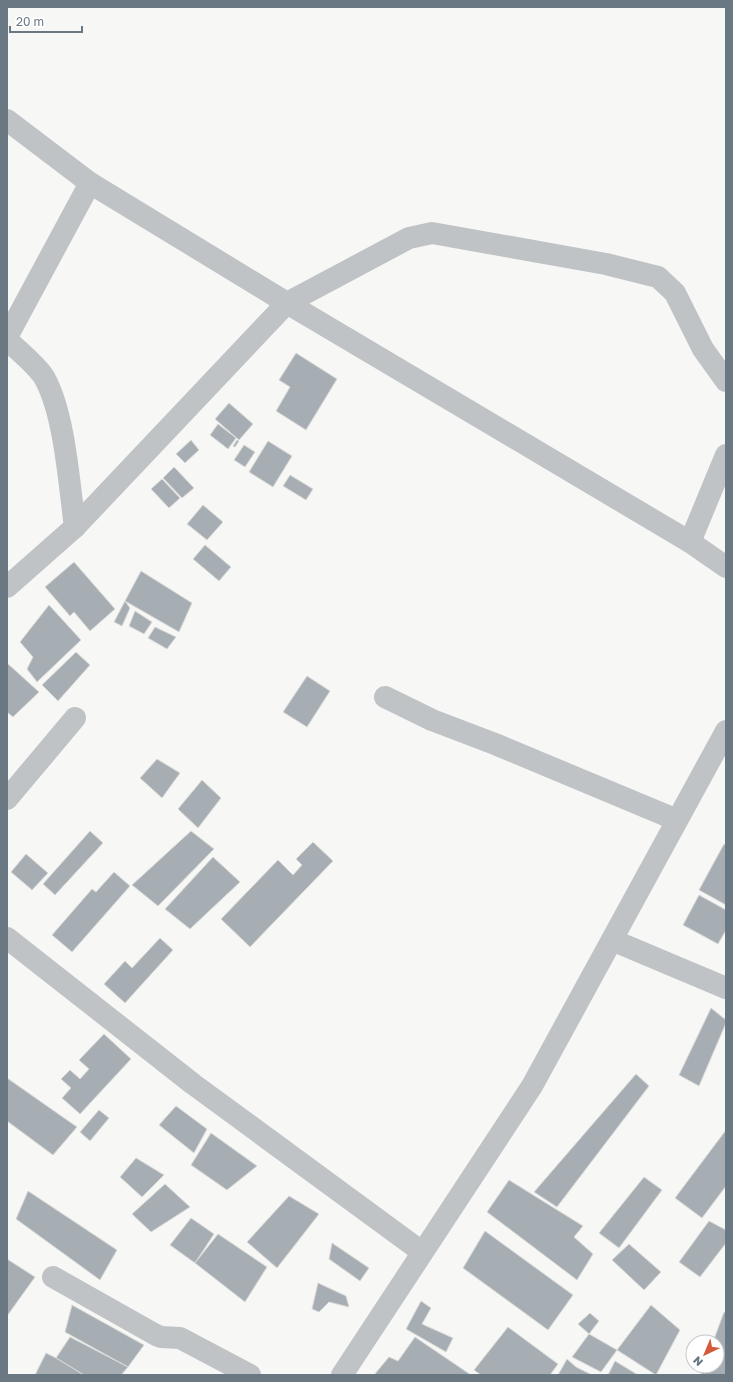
<svg xmlns="http://www.w3.org/2000/svg" width="733" height="1382" font-family="'Golos Text',sans-serif">
<style>
.building{fill:#a7aeb3;stroke:#d9d9d7}
.lines{fill:none;stroke-linecap:round;stroke-linejoin:round}
.minor{stroke:#bfc3c6;stroke-width:22}
</style>
<rect width="100%" height="100%" fill="#f7f7f5"/>
<g class="building">
<path d="M296,353l41,26 -31,51 -30,-19 14,-24 -11,-7z"/>
<path d="M229,403l24,21 -14,16 -24,-21z"/>
<path d="M218,424l18,14 -8,11 -18,-14z"/>
<path d="M191,440l8,10 -14,13 -9,-9z"/>
<path d="M237,440l2,1 -4,6 -2,-1z"/>
<path d="M268,441l24,15 -19,31 -24,-15z"/>
<path d="M244,445l11,7 -10,15 -11,-7z"/>
<path d="M174,467l20,21 -12,10 -19,-20z"/>
<path d="M290,475l23,14 -7,11 -23,-14z"/>
<path d="M162,479l18,19 -11,10 -18,-19z"/>
<path d="M203,505l20,17 -16,18 -20,-16z"/>
<path d="M205,545l26,22 -12,14 -26,-22z"/>
<path d="M74,562l41,47 -25,22 -16,-19 -4,4 -25,-29z"/>
<path d="M141,571l51,32 -13,29 -54,-31z"/>
<path d="M125,601l5,7 -8,18 -8,-4z"/>
<path d="M49,605l32,35 -44,42 -10,-13 6,-12 -13,-15z"/>
<path d="M135,611l17,11 -8,12 -15,-8z"/>
<path d="M155,627l21,10 -9,12 -19,-11z"/>
<path d="M76,652l14,13 -32,36 -16,-16z"/>
<path d="M7,663l32,29 -26,25 -6,-5z"/>
<path d="M307,676l23,15 -23,36 -24,-15z"/>
<path d="M157,759l23,14 -18,25 -22,-20z"/>
<path d="M202,780l19,18 -23,30 -20,-19z"/>
<path d="M90,831l13,12 -48,52 -12,-11z"/>
<path d="M191,831l23,18 -56,57 -26,-21z"/>
<path d="M313,842l20,19 -83,86 -29,-28 57,-59 15,15 9,-10 -6,-6z"/>
<path d="M724,844l2,2v59l-27,-15z"/>
<path d="M26,854l22,19 -16,17 -21,-18z"/>
<path d="M213,857l27,25 -50,47 -25,-20z"/>
<path d="M114,872l16,14 -58,66 -20,-17 40,-46 4,3z"/>
<path d="M699,895l27,15v20l-8,14 -35,-19z"/>
<path d="M160,938l13,12 -48,53 -21,-19 21,-23 7,7z"/>
<path d="M711,1008l15,12v3l-27,63 -20,-11z"/>
<path d="M104,1034l27,25 -51,55 -18,-16 9,-10 -10,-9 9,-9 10,9 9,-10 -10,-9z"/>
<path d="M636,1074l13,12 -92,121 -23,-15z"/>
<path d="M7,1078l70,49 -24,28 -46,-34z"/>
<path d="M176,1106l31,23 -13,24 -35,-28z"/>
<path d="M99,1110l10,8 -19,23 -10,-9z"/>
<path d="M726,1130v56l-24,32 -27,-20z"/>
<path d="M211,1133l46,33 -30,24 -36,-25z"/>
<path d="M136,1158l28,17 -22,22 -22,-20z"/>
<path d="M644,1177l18,13 -43,58 -20,-15z"/>
<path d="M509,1180l74,46 -9,11 19,17 -16,26 -90,-68z"/>
<path d="M165,1184l25,23 -39,25 -19,-18z"/>
<path d="M28,1191l89,59 -17,30 -84,-61z"/>
<path d="M289,1196l30,18 -42,54 -30,-26z"/>
<path d="M191,1218l23,16 -19,29 -25,-18z"/>
<path d="M709,1221l17,9v13l-26,34 -21,-15z"/>
<path d="M485,1231l88,64 -25,35 -85,-62z"/>
<path d="M218,1234l49,33 -22,35 -50,-39z"/>
<path d="M332,1243l37,25 -9,13 -31,-22z"/>
<path d="M629,1244l32,28 -17,18 -32,-30z"/>
<path d="M7,1259l28,18 -28,39z"/>
<path d="M318,1283l28,13 3,11 -20,-5 -10,10 -7,-3z"/>
<path d="M421,1301l10,7 -9,16 31,14 -7,14 -40,-23z"/>
<path d="M72,1305l72,40 -16,22 -63,-35z"/>
<path d="M651,1305l29,25 -24,45 -39,-25z"/>
<path d="M724,1312l2,1v62h-25l3,-9h13v-24h-4z"/>
<path d="M590,1313l9,8 -10,13 -11,-10z"/>
<path d="M508,1327l50,37 -8,11h-69l-7,-5z"/>
<path d="M589,1334l28,16 -16,22 -29,-15z"/>
<path d="M70,1337l58,30 -7,8h-37l-28,-17z"/>
<path d="M415,1337l56,38h-97l15,-18 9,4z"/>
<path d="M46,1353l10,5 28,17h-49z"/>
<path d="M567,1359l9,8 16,8h-34z"/>
<path d="M615,1361l23,14h-30z"/>
</g>
<g class="lines">
<g class="minor">
<path d="M7,120l83,63"/>
<path d="M7,337l83,-154 197,120 403,239 36,25"/>
<path d="M7,340c11,10 29,25 37,37 21,37 25,107 31,150"/>
<path d="M690,542l36,-87"/>
<path d="M7,587l68,-60 212,-224 122,-65 23,-5 174,31 52,13 17,16 28,56 23,32"/>
<path d="M385,697l47,23 63,24 182,76"/>
<path d="M7,799l68,-81"/>
<path d="M7,938l186,146 229,168"/>
<path d="M612,940l114,48"/>
<path d="M53,1277l103,58 5,2 19,1 70,37"/>
<path d="M342,1375l190,-289 194,-355"/>
</g>
</g>
<rect width="733" height="1382" fill="none" stroke="#697883" stroke-width="16"/>
<g transform="translate(705 1354) rotate(224)"><circle r="19" fill="#ffffff" stroke="#c3c9cd"/>
<path d="M0-3L7 15L0 10L-7 15Z" fill="#d45938"/>
<text y="-6" font-size="11" font-weight="bold" text-anchor="middle" fill="#697883">N</text>
</g>
<path d="M10 26v6h72v-6" fill="none" stroke="#697883" stroke-width="2"/>
<text x="16" y="26" font-size="12" fill="#697883" stroke="#ffffff" stroke-width="3" paint-order="stroke">20 m</text>
</svg>
